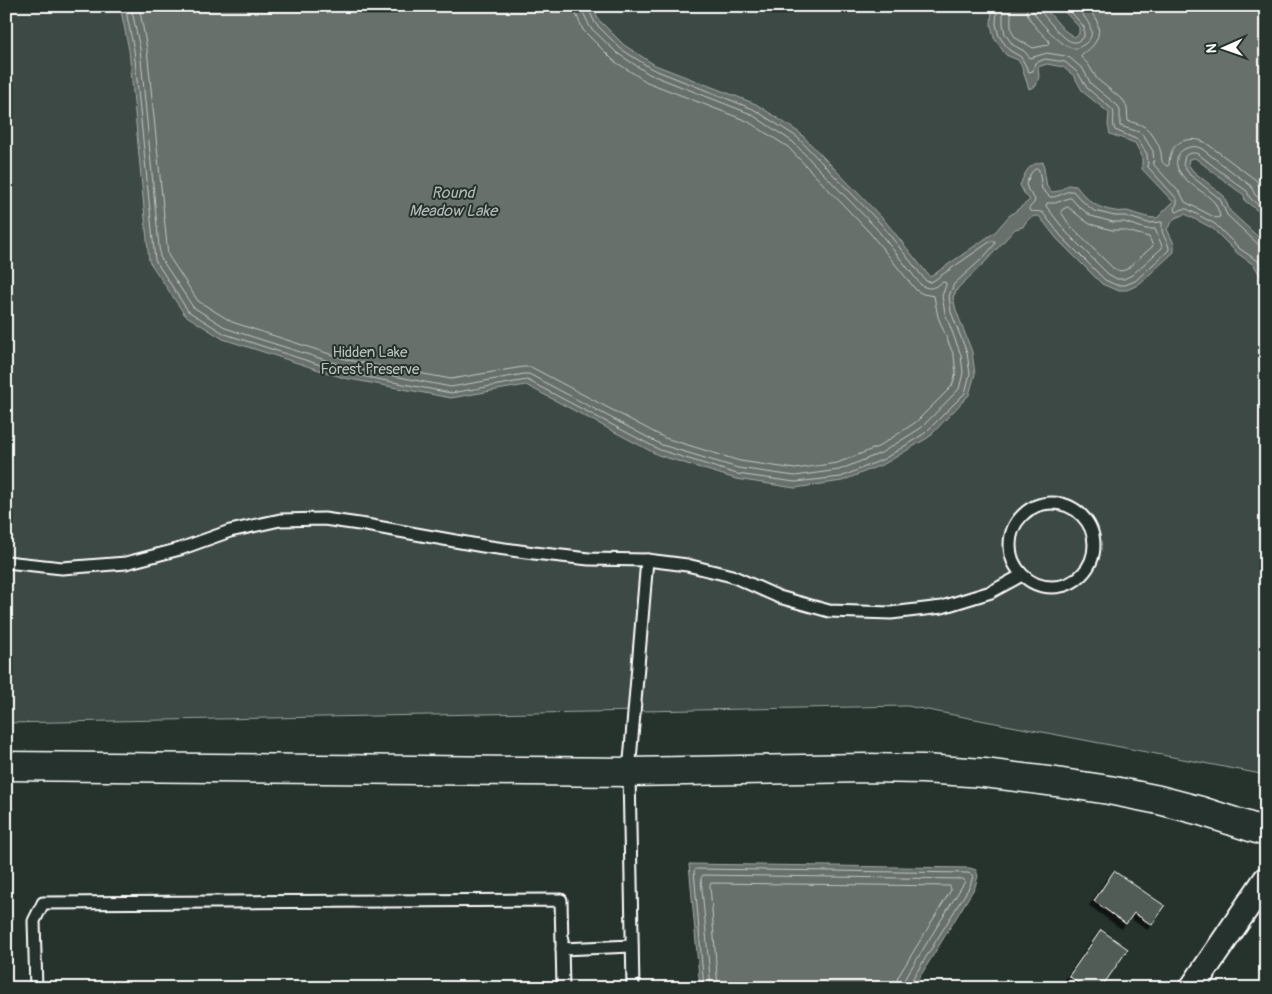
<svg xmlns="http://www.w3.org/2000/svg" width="1272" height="994" font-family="Pangolin,sans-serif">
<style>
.green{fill:#3e4944;stroke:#9ea4a2}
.water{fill:#67706c;stroke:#a4a9a7}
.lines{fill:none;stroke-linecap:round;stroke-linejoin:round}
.shore{stroke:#c2c6c4;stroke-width:1}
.building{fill:#515c57;stroke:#fff;filter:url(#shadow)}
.service-casing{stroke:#fff;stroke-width:15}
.minor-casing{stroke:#fff;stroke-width:28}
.primary-casing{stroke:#fff;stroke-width:31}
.service{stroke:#26332d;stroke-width:11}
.minor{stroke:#26332d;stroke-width:24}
.primary{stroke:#26332d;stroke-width:28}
.labels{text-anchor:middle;stroke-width:4;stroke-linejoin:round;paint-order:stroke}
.park-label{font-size:15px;fill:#bbbfbe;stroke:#26332d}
.water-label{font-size:16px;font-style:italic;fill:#b3b8b6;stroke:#26332d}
</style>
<defs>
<filter id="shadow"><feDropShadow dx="-4.5" dy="4.5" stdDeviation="0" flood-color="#0009"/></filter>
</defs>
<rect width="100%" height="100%" fill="#26332d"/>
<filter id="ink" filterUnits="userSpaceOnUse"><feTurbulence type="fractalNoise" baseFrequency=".02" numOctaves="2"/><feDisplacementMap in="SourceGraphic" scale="10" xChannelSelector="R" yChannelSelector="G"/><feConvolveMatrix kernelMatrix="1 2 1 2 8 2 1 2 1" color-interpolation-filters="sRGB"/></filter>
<g filter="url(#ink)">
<path class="green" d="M6,6h1260v769l-359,-69 -901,17z"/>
<g class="water">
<path d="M120,6h473l5,13 26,26 31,20 101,39 44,29 85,88 45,56 65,-45 14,-16 21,-16 -6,-7 -4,-8c6,-14 8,-21 23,-23l4,25 5,5 7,-1 9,-6 8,1c12,15 20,22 39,25 4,1 8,0 12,0 11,3 19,7 30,7l16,-16 -31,-33v-13l-7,-13 -25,-9 -2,-9 1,-12 -26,-21 -9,-16 -11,-9 -16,-3 -9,3 1,10 -3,9 -7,3 -8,-24 -3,-5 -12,-5 -12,-17 -3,-13 1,-19h51l21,24 10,7 5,-3v-7l-20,-21h197l10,6v206l-14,-12 -7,-5 -1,-6 -10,-7 -39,-30 -6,1 -1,5 5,7 31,25 6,15 36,33v49l-2,-2 -3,-14 -7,-12 -17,-12 -25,-25 -27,-14 -10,4 -8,11 7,15v8l-36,33 -11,5h-11l-14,-6 -45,-45 -18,-23c-8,0 -12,3 -16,11l-8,2 -29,32 -28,27 -5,9 3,13 16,42 3,22 -6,21 -40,42 -43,26 -44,18 -47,7 -59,-9 -78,-24 -132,-70 -75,13 -107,-20 -121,-39 -38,-24 -36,-54 -20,-211z"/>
<path d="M689,864l281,4 6,2 2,6 -3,11 -62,101h-213z"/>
</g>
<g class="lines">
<g class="shore">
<path d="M125,6l9,44 21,210 33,51 37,23 120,39 106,20 76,-13 133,70 77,24 58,8 46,-5 43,-18 41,-26 40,-40 5,-19 -3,-21 -16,-41 -2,-16 5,-12 29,-26 12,-14v-3h-4l-58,40 -3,1 -4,-1 -45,-57 -84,-87 -44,-28 -101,-40 -31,-20 -26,-26 -6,-13v-4"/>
<path d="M131,6l9,43 20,208 33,50 35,22 119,38 104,20 73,-13h5l133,71 76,23 57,8 44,-6 42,-17 40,-25 38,-39 4,-16 -2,-18 -16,-42 -3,-17 4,-11v-2l-3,-1c-8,5 -13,9 -22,3l-45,-57 -83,-86 -42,-28 -102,-40 -32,-21 -27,-26 -7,-15v-6"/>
<path d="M139,6l8,43 21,206 30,46 34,21 116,38 103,19 72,-12h8l134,71 75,23 55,8 42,-6 41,-16 38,-25 36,-36 4,-13 -2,-17 -16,-39 -4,-21 -11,-2 -7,-4 -46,-57 -82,-86 -41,-26 -100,-39 -33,-21 -31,-31 -7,-16 -1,-8"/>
<path d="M997,6l-1,18 3,12 10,14 12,7 8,15 4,-1 2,-8 10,-4 20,3 13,11 9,15 26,22c2,6 -1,13 2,20l23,10 9,14 1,13 29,32v5l-3,4 1,3 2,1 6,-3h4l28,15 25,25 18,12 8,13"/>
<path d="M1003,6v18l2,10 8,11 11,6 6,7 17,-5 18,3 5,2 13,11 8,15 27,22 2,5v15l19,6 4,3 10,16 1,14 27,29 4,8 31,16 4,-1c-1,-5 -3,-11 -6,-15 -10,-12 -41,-24 -37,-43 1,-5 4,-9 10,-11 5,-2 10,-2 15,1l49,37 4,9 11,8"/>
<path d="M1011,6c1,12 -4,27 8,34 5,3 10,5 14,8l15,-3 1,-4c-9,-10 -23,-20 -23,-35"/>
<path d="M1033,6c0,4 0,4 2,8 4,8 28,33 37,34 4,1 8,-1 11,-3 19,-11 1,-29 -8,-39"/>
<path d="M1040,6v4l2,3c6,7 22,28 31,29 4,1 8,-3 11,-5v-10l-18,-21"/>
<path d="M1085,6c3,4 8,8 11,13 7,16 -1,28 -14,35l-1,3 7,7 9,15 27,22 3,7 1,13c5,2 11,2 15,5 8,4 16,18 18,27 1,6 -1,9 6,13l2,-1c0,-5 1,-11 4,-16 7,-11 23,-12 33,-6l50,37 6,10 4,3"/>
<path d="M1037,168l2,2 3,19 8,8c9,1 15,-7 23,-6l8,9 13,11 21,5h10l23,7 14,-1c0,3 0,6 0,8 1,8 7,12 7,20l-34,31 -10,4h-9l-11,-5 -44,-44 -18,-23c-5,-3 -10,0 -14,-3v-2l5,-5 1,-4 -7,-9 -2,-6 5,-11z"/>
<path d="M1069,198h2l6,7 14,11 22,6h11l22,7h9l7,17v2l-30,27 -8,4h-7l-9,-5 -42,-42 -20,-26 1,-3h8z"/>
<path d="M1068,207l16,13 6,4 22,6h11l26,7 4,9 -26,23c-6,3 -8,2 -14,-1l-42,-41 -10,-15 1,-2z"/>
<path d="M1266,212l-16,-14 -3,-7 -10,-7 -39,-30c-4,-2 -10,-1 -13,2l-2,9 7,10 30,24 7,16 33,31 6,2"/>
<path d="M704,988l-10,-117 2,-2 272,4 3,1 2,2 -3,10 -60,97 -1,5"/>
<path d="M711,988l-10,-110 2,-3 260,4 2,2 -1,2 -60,97 -1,8"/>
<path d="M718,988l-8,-103 1,-2 239,3 1,4 -53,87 -3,11"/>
</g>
</g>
<g class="building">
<path d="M1114,871l51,35 -13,19 -18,-12 -8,11 -32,-23z"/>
<path d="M1101,930l27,19 -27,39h-16l-16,-12z"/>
</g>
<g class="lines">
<defs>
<g id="service">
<circle cx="1052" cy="545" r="42"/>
<path d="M6,562l56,6 64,-5 54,-14 50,-18 50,-11 44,-1 42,6 117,21 51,7 55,6 58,1 40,5 45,11 47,21 50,14 62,2 51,-6 49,-15 31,-17"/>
<path d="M562,949l70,-3"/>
<path d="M36,988l-2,-67 9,-18 518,-3 2,88"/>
<path d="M633,988l-4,-216 18,-212"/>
</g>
<path id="minor" d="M1192,988l74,-109"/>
<path id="primary" d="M6,766l623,6 237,-4 57,1 61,4 72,9 53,8 50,10 42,11 65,21"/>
</defs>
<use href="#service" class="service-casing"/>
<use href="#minor" class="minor-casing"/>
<use href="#primary" class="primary-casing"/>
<use href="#service" class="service"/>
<use href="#minor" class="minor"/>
<use href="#primary" class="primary"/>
</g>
</g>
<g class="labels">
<g class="park-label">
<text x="370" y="357">Hidden Lake<tspan x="370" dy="17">Forest Preserve</tspan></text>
</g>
<g class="water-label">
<text x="453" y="198">Round<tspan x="453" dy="18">Meadow Lake</tspan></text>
</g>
</g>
<rect width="1272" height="994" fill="none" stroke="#26332d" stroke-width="25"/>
<rect x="12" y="12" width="1247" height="969" fill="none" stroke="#fff" stroke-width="2" filter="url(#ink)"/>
<g transform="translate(1224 48) rotate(268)" stroke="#26332d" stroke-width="4" paint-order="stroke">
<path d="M0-4L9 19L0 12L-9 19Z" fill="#ffffff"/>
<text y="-8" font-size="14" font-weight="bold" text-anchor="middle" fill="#ffffff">N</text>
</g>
</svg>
